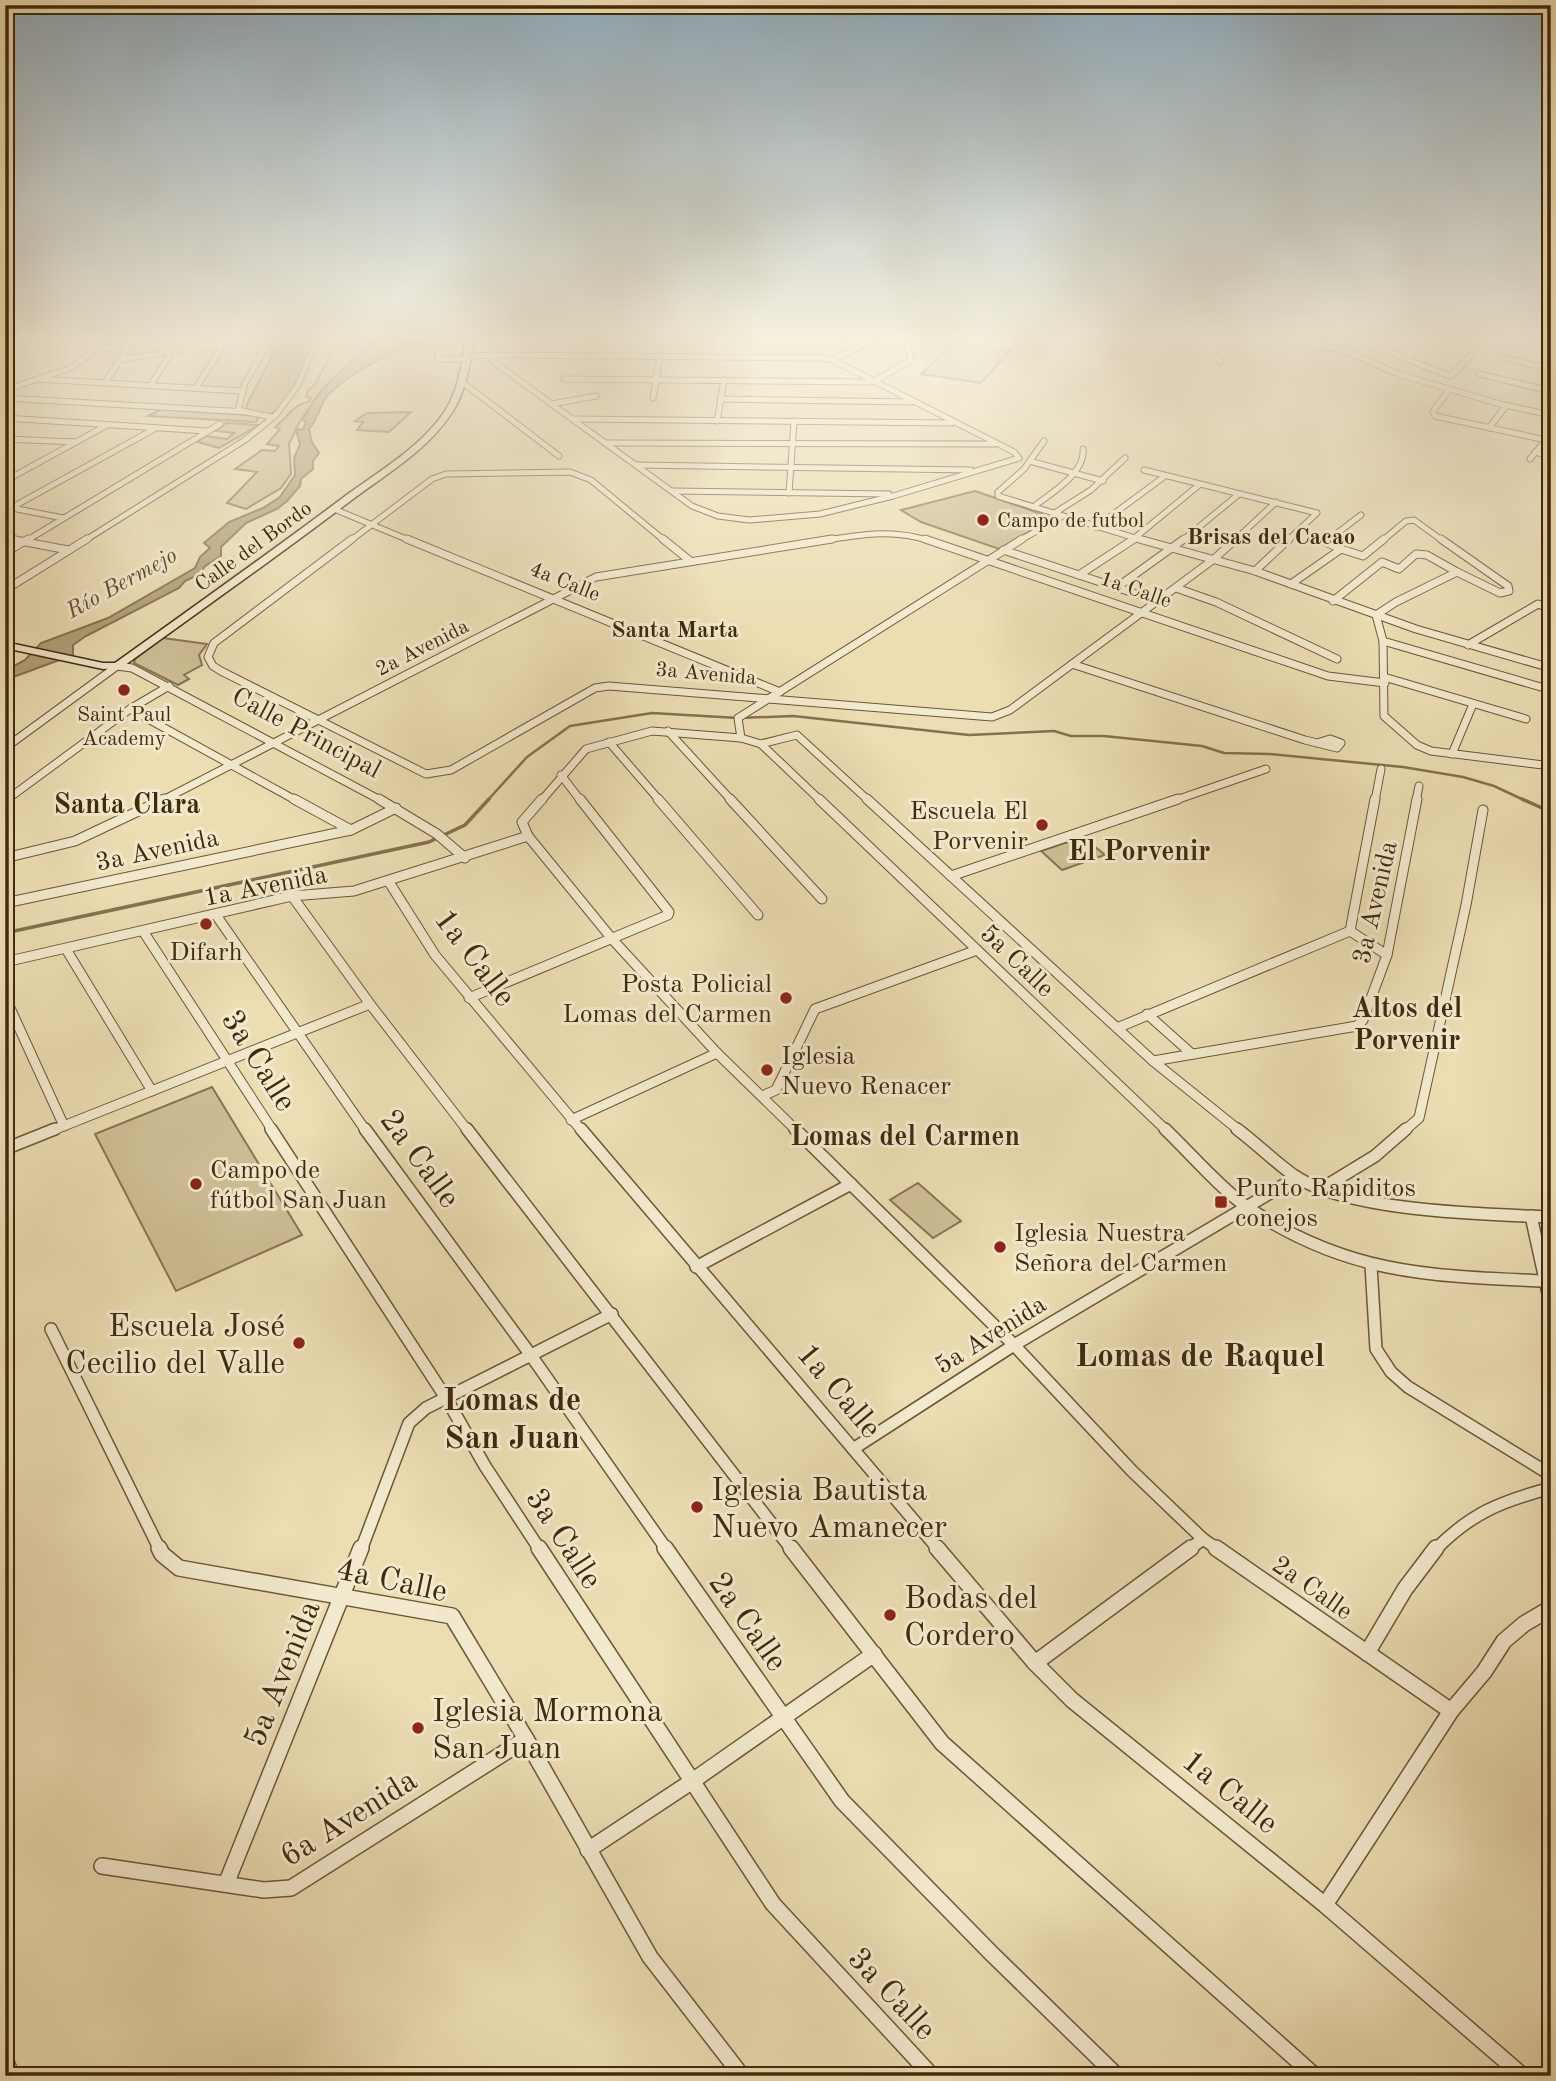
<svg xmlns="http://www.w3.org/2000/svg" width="1556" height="2081" font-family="'Old Standard TT',serif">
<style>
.green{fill:#cfbf97;stroke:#887452;stroke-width:2}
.water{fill:#b2a07a;stroke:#84714e;stroke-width:2}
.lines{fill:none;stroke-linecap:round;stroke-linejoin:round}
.stream-far1{stroke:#84714e;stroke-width:2.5}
.stream{stroke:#84714e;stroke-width:3.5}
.street-far4-casing{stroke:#6b5736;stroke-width:7}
.street-far3-casing{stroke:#6b5736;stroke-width:9}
.street-far2-casing{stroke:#6b5736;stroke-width:11}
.street-far1-casing{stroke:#6b5736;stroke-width:14}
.street-casing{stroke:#6b5736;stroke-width:18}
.secondary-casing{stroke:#402a0c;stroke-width:3}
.street-far4{stroke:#f3e9ce;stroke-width:5}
.street-far3{stroke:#f3e9ce;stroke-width:7}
.street-far2{stroke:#f3e9ce;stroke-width:9}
.street-far1{stroke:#f3e9ce;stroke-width:11}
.street{stroke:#f3e9ce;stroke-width:15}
.secondary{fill:#f3e9ce;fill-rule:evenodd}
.poi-dot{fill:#8f2418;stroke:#f3e9ce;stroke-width:2.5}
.labels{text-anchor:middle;stroke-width:6;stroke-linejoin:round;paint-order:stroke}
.far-poi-label{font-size:21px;fill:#402a0c;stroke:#f3e9ce;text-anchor:start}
.far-street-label{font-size:21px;fill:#402a0c;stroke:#f3e9ce}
.far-neighbourhood-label{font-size:23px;font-weight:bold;fill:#402a0c;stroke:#f3e9ce}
.far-water-label{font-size:23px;font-style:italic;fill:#624d2d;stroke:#f3e9ce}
.street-label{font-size:26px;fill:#402a0c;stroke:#f3e9ce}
.poi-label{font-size:26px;fill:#402a0c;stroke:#f3e9ce;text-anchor:start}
.neighbourhood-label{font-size:28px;font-weight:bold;fill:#402a0c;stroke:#f3e9ce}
.near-street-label{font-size:32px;fill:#402a0c;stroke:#f3e9ce}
.near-poi-label{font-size:32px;fill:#402a0c;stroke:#f3e9ce;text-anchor:start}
.near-neighbourhood-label{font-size:33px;font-weight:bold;fill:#402a0c;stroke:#f3e9ce}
</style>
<rect width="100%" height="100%" fill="#ecddb3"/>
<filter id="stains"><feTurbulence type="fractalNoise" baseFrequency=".00286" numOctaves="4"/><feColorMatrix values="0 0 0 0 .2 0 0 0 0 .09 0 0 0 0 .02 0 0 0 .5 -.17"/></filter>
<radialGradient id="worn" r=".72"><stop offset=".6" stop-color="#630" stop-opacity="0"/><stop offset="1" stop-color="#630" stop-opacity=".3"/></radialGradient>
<g class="green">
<path d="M283,335h35c-7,17 -31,79 -52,80 -4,0 -12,-3 -16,-4l-4,-5z"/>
<path d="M340,335h56l-47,31 -28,25 -21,30 -11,23 2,30 -10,14 -35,21 -19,-6 30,-31 -22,-3 27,-19 13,1 4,-5 -12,-2 13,-15 -5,-2c12,-9 19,-24 34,-25l2,-4 -5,-1 2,-7 7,-5z"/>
<path d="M953,342l58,8 -30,33 -60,-9z"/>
<path d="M161,409l99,7 -4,6 -108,-6z"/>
<path d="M411,412l-22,20 -32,-2 6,-8 -8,-1 12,-8z"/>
<path d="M226,423l33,2 -40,23 -21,-6 7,-6 22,3 7,-6 -18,-2z"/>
<path d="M975,491l78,27 -54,31 -78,-27 -20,-12z"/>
<path d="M163,638l44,6 -8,11 3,10 -18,10 5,4 -11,6 -44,-22 1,-4z"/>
<path d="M1083,837l22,18 -43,15 -21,-19z"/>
<path d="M212,1087l90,148 -126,56 -81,-157z"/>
<path d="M918,1183l43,38 -28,17 -43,-38z"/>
</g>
<path class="water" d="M379,335h44l-3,6c-33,15 -68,29 -93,55 -6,6 -8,22 -18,33l3,13 7,11 -6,8v8l-12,10 -1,7 -13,15 -10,8 -31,14 -25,24v9l-17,11 -2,6 -17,8 -6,7 -93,48 -13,9v10l-68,25v-9l20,-11 16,-17 67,-25 87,-50 5,-11 10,-9 -6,-5 25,-21 34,-14 17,-11 15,-22 -1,-17 6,-14 -4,-14 7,-1 3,-7 -4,-2c5,-7 15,-25 21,-31 18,-19 38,-35 56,-54z"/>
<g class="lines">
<path class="stream-far1" d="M487,801l40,-44 43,-31 82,-13 86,5 55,-2 176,19 85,-4 17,5h33l98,10 22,7 45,1 134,13 60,10 31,9 32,15"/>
<g class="stream">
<path d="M1522,799l29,13"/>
<path d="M5,933l424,-91 36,-17 24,-26"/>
</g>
<defs>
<g id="street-far4">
<path d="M536,335l308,5"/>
<path d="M1185,335l58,11 63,-2 35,5 57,25 102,30 51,11"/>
<path d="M1334,335c42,8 77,28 117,41l38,-40"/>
<path d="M1523,342l28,6"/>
<path d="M1164,350l14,-15"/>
<path d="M438,353v6h28"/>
<path d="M495,355l328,3 10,2 181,92 5,6 -126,38 -73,18 -71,6 -31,-4 -26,-10 -201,-146z"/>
<path d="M466,356l29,-1"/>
<path d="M1405,358l26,-23"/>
<path d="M1504,358l47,11"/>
<path d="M119,360l154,-25"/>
<path d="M833,360l50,-25"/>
<path d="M1220,362l-3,-4 12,-14"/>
<path d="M1479,374l72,17"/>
<path d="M39,379l202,12"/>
<path d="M564,379l309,3 38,-22 -3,-15 -21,-10"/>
<path d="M462,382l97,74"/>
<path d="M105,383l26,-41"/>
<path d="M150,386l21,-33"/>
<path d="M196,388l28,-44"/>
<path d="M5,390l66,-22 25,-18 75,-15"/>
<path d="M1449,390l-16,21 2,5 111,24"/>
<path d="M5,398l242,14 24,5"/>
<path d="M653,398l7,-41"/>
<path d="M720,399l192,3"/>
<path d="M552,404l44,-8"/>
<path d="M244,411l-6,-1 7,-27 28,-48"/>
<path d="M5,418l202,13"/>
<path d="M573,419l379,4"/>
<path d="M717,421l7,-41"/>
<path d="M1489,428l17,-22"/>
<path d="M5,439l71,3"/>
<path d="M1044,441l-20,28 -26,23v4l147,45"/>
<path d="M605,443l390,1"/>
<path d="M1535,452l16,4"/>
<path d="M1530,459l21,-25"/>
<path d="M1033,462l70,19"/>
<path d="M636,465l335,5"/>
<path d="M1144,470l173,43 -30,28"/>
<path d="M5,481l102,-56"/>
<path d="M673,491l216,3"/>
<path d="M789,493l5,-72"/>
<path d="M1033,507c17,-13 53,-34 50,-58"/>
<path d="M11,508l145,-80"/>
<path d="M12,508l51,10"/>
<path d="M334,509l77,32"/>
<path d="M1053,514l38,-24 34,-32"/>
<path d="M1096,527l69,-51"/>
<path d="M5,538l14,3"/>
<path d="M26,541l194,-117"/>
<path d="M84,541l161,-101 31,-25 22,-30 20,-50"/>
<path d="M350,541l82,-62 14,-5 124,-2 21,8 74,61"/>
<path d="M821,541c38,-6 71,-13 109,0"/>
<path d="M1019,541l42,-24"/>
<path d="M1131,541l68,-56"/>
<path d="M1182,541l57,-47"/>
<path d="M1234,541l42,-39"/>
<path d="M1327,541l34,-26"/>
<path d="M1382,541l24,-20 8,-1 29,21"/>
</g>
<g id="street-far3">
<path d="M10,539l58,11"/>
<path d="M352,539l-138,104 -6,14 5,9 8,5 205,103 25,-4 144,-82 14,-2 383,31 18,-7 204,-151 22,-20"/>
<path d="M407,539l373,153"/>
<path d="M663,539l26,21"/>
<path d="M925,539l403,137 57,7"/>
<path d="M1139,539l116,32 161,58 135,39"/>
<path d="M1441,539l67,47 1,5 -9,2 -43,-21"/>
<path d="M1341,549l22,7 21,-17"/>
<path d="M1003,550l155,51"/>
<path d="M5,553l23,-14"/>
<path d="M1255,571l34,-32"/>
<path d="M1079,575l55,-36"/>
<path d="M1291,584l50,-35 -16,-7 4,-3"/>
<path d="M1116,588l68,-49"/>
<path d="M1176,588l40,14 121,57"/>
<path d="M5,590l82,-51"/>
<path d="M1333,601l49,-39 17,7 17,-15 11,1 30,17 -61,30 -20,13 7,26 1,75 33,29 14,6 120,15"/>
<path d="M1383,641l168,49"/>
<path d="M1468,645l70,-41 13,5"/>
<path d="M1072,664l233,76 32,8 4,-5 -11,-4 -13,4"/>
<path d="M1384,677l142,42"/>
<path d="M130,709l167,92"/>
<path d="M668,731l64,70"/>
<path d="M741,738l-3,-20 284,-179"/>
<path d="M609,742l51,59"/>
<path d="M761,744l60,57"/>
<path d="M5,748l112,-82 15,2 250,133"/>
<path d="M1452,754l21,-50"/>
<path d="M561,775l20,26"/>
<path d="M5,801l125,-92 39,-23"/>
<path d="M161,801l435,-224 236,-38"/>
<path d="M541,801l45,-52 66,-18 89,7 20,6 36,-9 72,66"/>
<path d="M1173,801l93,-32"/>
<path d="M1375,801l6,-32"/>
<path d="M1416,801l3,-15"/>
</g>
<g id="street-far2">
<path d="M294,799l57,31"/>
<path d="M379,799l58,35 28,24"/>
<path d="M542,799l-20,23 6,14 85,104 104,113 80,78"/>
<path d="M658,799l100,116"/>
<path d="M730,799l92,100"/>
<path d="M819,799l348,332"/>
<path d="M867,799l286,262 87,70"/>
<path d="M5,801l3,-2"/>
<path d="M5,858l70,-17 89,-42"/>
<path d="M951,876l227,-77"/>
<path d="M389,882l46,73 147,176"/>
<path d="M292,896l78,108 98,127"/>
<path d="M5,903l346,-73 45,-22"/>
<path d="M216,915l150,216"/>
<path d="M143,931l130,200"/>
<path d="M1350,931l37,24"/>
<path d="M66,949l86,142"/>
<path d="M5,962l287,-66 62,-5 174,-55"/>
<path d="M5,997l59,129"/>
<path d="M469,998l199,-83 1,-3 -89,-113"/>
<path d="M1147,1014l45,40"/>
<path d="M1117,1028l233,-97 25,-132"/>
<path d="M1153,1061l204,-35 6,-6 24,-65 30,-156"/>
<path d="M762,1096l14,-6 39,-81 162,-59"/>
<path d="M571,1120l146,-67"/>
<path d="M51,1131l319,-127"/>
<path d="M1404,1131l15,-13 47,-213 17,-95"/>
</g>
<g id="street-far1">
<path d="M271,1129l175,269 39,68 55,84"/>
<path d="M365,1129l165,225 137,196"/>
<path d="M467,1129l325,421"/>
<path d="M581,1129l358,421"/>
<path d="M795,1129l219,216 118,126 71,68 16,11"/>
<path d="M1165,1129c24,23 56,60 82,78 99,67 182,69 297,74"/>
<path d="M1237,1129c20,15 39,34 59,48 58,35 187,37 255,40"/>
<path d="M5,1149l50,-20"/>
<path d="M1321,1189l54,-33 31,-27"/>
<path d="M1531,1216l20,91"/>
<path d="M1371,1265l5,84 15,23 17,15 143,88"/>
<path d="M696,1267l155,-83"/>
<path d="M51,1329l109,221"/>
<path d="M853,1449l161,-104 283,-168"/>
<path d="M361,1550l48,-127 17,-15 186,-94"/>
<path d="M1188,1550l15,-11"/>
<path d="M1435,1550c36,-37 67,-49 116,-62"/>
</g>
<g id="street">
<path d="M159,1548l3,6 17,14 273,48 74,123 124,218 92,119"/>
<path d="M539,1548l234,356 159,172"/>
<path d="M665,1548l177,253 149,152 126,123"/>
<path d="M791,1548l151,195 373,333"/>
<path d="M937,1548l98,115 37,37 253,205 198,171"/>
<path d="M1216,1548l235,163"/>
<path d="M1367,1653l38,-64 31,-41"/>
<path d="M1035,1663l156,-115"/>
<path d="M588,1850l103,-68 183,-128"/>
<path d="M102,1866l162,24 27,-2 235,-149"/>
<path d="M226,1884l135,-336"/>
<path d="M1325,1905l126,-194 33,-39 20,-31 20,-17 27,-16"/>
<path d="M5,2060l7,16"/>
</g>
<path id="secondary" d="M467,335h8c-5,26 -8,54 -22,76 -24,38 -65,62 -100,88 -76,58 -155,113 -232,169l-18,1 -98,-21v-6l98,21h12c78,-56 156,-111 233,-169 33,-24 74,-48 97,-83 14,-22 17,-50 22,-76z"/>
</defs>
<use href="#street-far4" class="street-far4-casing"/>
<use href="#street-far3" class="street-far3-casing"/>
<use href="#street-far2" class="street-far2-casing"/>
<use href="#street-far1" class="street-far1-casing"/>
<use href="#street" class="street-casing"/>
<use href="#secondary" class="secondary-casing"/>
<use href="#street-far4" class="street-far4"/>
<use href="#street-far3" class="street-far3"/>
<use href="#street-far2" class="street-far2"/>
<use href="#street-far1" class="street-far1"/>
<use href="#street" class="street"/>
<use href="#secondary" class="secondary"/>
</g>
<linearGradient id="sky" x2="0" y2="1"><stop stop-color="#92acbc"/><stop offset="0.54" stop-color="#f6f0dd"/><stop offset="1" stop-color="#f6f0dd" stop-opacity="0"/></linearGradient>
<rect width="1556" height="626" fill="url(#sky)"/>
<g class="poi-dot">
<circle cx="983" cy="520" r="7"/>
<circle cx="124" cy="690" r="7"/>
<circle cx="1042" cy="825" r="7"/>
<circle cx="206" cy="924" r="7"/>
<circle cx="786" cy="998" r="7"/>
<circle cx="767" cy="1070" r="7"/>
<circle cx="196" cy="1184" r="7"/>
<rect x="1214" y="1195" width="14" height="14" rx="3.5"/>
<circle cx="1000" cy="1247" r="7"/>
<circle cx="299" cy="1343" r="7"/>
<circle cx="697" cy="1507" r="7"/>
<circle cx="890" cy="1615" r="7"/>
<circle cx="418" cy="1728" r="7"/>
</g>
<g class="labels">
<g class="far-poi-label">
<text x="997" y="527">Campo de futbol</text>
<text x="124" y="721" text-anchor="middle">Saint Paul<tspan x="124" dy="24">Academy</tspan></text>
</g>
<g class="far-street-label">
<text transform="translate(253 546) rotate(-36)" y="7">Calle del Bordo</text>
<text transform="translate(565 581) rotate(22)" y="7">4a Calle</text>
<text transform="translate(1136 589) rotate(19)" y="7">1a Calle</text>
<text transform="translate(422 647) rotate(-27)" y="7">2a Avenida</text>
<text transform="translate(706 673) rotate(5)" y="7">3a Avenida</text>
</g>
<g class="far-neighbourhood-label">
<text x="1271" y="544">Brisas del Cacao</text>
<text x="675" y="637">Santa Marta</text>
</g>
<g class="far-water-label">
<text transform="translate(121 582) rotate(-29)" y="8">Río Bermejo</text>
</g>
<g class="street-label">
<text transform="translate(307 732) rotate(28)" y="9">Calle Principal</text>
<text transform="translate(157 849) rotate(-12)" y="9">3a Avenida</text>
<text transform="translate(265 885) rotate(-11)" y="9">1a Avenida</text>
<text transform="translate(1374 902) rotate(-77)" y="9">3a Avenida</text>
<text transform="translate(1018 960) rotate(44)" y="9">5a Calle</text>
<text transform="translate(990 1334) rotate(-32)" y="9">5a Avenida</text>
<text transform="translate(1313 1587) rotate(35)" y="9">2a Calle</text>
</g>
<g class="poi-label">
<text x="1028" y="819" text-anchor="end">Escuela El<tspan x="1028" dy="30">Porvenir</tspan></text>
<text x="206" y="960" text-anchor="middle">Difarh</text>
<text x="772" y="992" text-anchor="end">Posta Policial<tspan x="772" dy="30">Lomas del Carmen</tspan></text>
<text x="781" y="1064">Iglesia<tspan x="781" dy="30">Nuevo Renacer</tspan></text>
<text x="210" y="1178">Campo de<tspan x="210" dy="30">fútbol San Juan</tspan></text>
<text x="1235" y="1196">Punto Rapiditos<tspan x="1235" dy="30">conejos</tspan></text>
<text x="1014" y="1241">Iglesia Nuestra<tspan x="1014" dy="30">Señora del Carmen</tspan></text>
</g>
<g class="neighbourhood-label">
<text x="127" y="813">Santa Clara</text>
<text x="1139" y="860">El Porvenir</text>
<text x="1407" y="1017">Altos del<tspan x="1407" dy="32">Porvenir</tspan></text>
<text x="905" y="1145">Lomas del Carmen</text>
</g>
<g class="near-street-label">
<text transform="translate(476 957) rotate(53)" y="11">1a Calle</text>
<text transform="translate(260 1060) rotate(58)" y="11">3a Calle</text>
<text transform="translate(421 1158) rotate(54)" y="11">2a Calle</text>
<text transform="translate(840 1390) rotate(50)" y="11">1a Calle</text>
<text transform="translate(565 1538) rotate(57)" y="11">3a Calle</text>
<text transform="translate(392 1579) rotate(12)" y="11">4a Calle</text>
<text transform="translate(749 1621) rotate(55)" y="11">2a Calle</text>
<text transform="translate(281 1673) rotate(-68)" y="11">5a Avenida</text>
<text transform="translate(1231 1791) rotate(39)" y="11">1a Calle</text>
<text transform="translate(348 1817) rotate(-32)" y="11">6a Avenida</text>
<text transform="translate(893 1993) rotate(47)" y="11">3a Calle</text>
</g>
<g class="near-poi-label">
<text x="285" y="1336" text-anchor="end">Escuela José<tspan x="285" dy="37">Cecilio del Valle</tspan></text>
<text x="711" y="1500">Iglesia Bautista<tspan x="711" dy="37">Nuevo Amanecer</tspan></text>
<text x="904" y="1608">Bodas del<tspan x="904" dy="37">Cordero</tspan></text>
<text x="432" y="1721">Iglesia Mormona<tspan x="432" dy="37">San Juan</tspan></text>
</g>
<g class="near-neighbourhood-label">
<text x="1200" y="1366">Lomas de Raquel</text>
<text x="512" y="1410">Lomas de<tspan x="512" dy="38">San Juan</tspan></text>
</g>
</g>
<rect width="1556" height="2081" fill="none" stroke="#ecddb3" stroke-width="28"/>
<rect x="7" y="7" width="1542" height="2067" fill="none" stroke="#402a0c" stroke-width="3.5"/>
<rect x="14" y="14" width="1528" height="2053" fill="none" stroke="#402a0c" stroke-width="2"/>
<rect width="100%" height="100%" filter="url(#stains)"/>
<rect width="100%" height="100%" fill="url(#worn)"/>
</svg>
